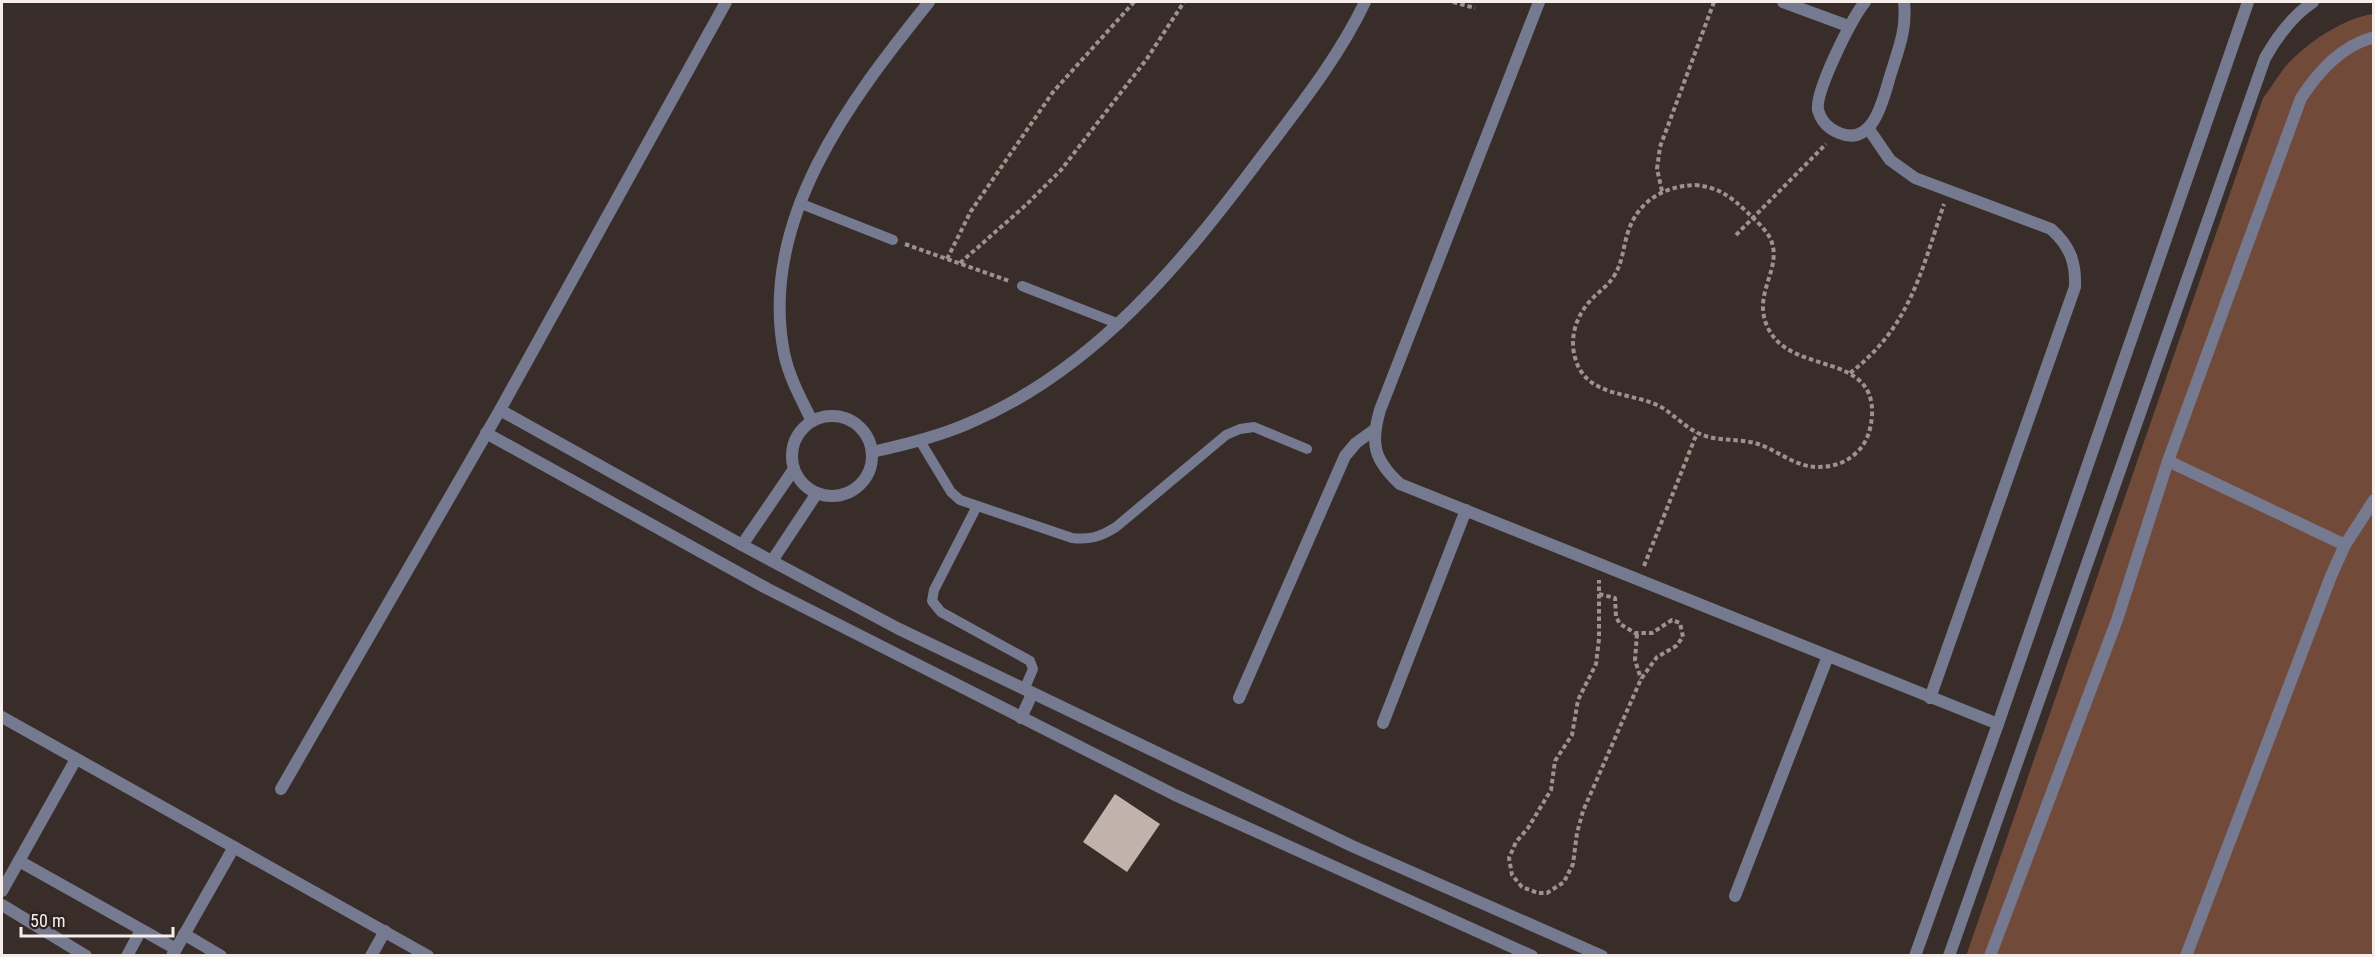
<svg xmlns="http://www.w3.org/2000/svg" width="2375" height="957" font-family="'Roboto Condensed',sans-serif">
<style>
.green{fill:#714a3a}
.building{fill:#c1b2ac}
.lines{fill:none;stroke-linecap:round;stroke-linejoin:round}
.path{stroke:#9c928e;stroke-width:4;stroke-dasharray:4.5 3;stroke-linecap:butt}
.lane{stroke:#757a91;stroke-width:10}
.street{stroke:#757a91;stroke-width:12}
</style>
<rect width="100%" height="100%" fill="#382d28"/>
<path class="green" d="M2373,14v941l-407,1 297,-858c8,-10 14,-21 22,-31 20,-23 58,-49 88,-53z"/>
<path class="building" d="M1115,794l45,30 -33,48 -44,-30z"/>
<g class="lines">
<g class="path">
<path d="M1453,2l22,6"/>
<path d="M1695,185c23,2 35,11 52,27 8,8 19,17 24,28 12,30 -21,55 -2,90 24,45 106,22 103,85 -1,15 -5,28 -16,38 -10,10 -24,14 -38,14 -23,0 -39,-16 -60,-23 -18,-6 -37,-2 -55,-9 -18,-6 -29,-22 -46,-30 -26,-12 -63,-9 -78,-37 -12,-24 -5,-51 13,-69 7,-8 16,-13 22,-23 9,-14 9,-29 14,-44 10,-31 36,-46 67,-47z"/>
<path d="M1662,191l-5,-22 3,-22 54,-145"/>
<path d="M1736,235l90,-91"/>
<path d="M905,244l104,37"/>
<path d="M947,259l24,-48 82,-119 81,-90"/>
<path d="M960,263l66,-58 35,-35 85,-110 38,-58"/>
<path d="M1850,373c60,-46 71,-101 94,-169"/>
<path d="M1644,566l53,-133"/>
<path d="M1599,594l16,4 1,19 4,7 15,9h17l20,-13 8,3 3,14 -7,9 -19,11 -16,22 -58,132 -6,22 -4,31 -9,18 -17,11h-9l-16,-6 -10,-12 -3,-17 7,-16 12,-14 23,-38 4,-29 17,-26 6,-35 18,-36 3,-25v-59"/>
<path d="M1637,634l-2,26 6,19"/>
</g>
<g class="lane">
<path d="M799,203l94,37"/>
<path d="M1022,286l97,38"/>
<path d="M920,441l31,51 9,8 112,38c18,2 28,-1 44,-11l110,-92 14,-6 14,-2 53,22"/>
<path d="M977,506l-43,84 -2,11 9,11 89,49 3,8 -9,21"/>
</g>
<g class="street">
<path d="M1539,2l-159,408c-10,34 -6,50 20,74l598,240"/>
<path d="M1783,2l65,24"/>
<path d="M1865,2c-13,16 -50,89 -47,108 3,11 11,19 21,23 36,15 45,-38 52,-60 8,-25 16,-45 13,-71"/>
<path d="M1868,128l22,32 25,18 136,51c19,17 25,33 24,58l-145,411"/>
<path d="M500,410l242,135 155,83 455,218 250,110"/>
<circle cx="832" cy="456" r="40"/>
<path d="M812,421c-11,-22 -23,-44 -28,-68 -26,-133 67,-254 145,-351"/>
<path d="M486,433l282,156 407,206 357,161"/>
<path d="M872,452c32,-7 65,-15 95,-28 127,-53 215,-161 295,-268 37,-49 77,-99 103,-154"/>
<path d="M2168,461l177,84"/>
<path d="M742,545l52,-76"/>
<path d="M772,561l45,-68"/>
<path d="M1239,698l106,-242 11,-13 18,-13"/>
<path d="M2,717l426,239"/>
<path d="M1021,718l11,-24"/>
<path d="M1383,723l83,-213"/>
<path d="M281,789l219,-379 226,-408"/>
<path d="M19,861l157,88"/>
<path d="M2,891l74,-132"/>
<path d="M1735,896l93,-240"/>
<path d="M2,905l84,51"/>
<path d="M184,934l37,22"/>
<path d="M127,956l14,-26"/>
<path d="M172,956l62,-109"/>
<path d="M371,956l14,-25"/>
<path d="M1915,956l83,-232 250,-722"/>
<path d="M1949,956l316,-898c13,-23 27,-42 48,-56"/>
<path d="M1990,956l127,-336 51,-159 133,-363c18,-27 40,-52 73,-61"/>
<path d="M2186,956l145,-380 14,-31 29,-45"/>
</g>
</g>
<rect width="2375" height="957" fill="none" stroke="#f6eeeb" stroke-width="6"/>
<path d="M21 927v9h152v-9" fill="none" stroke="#f6eeeb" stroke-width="3"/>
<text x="30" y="927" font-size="18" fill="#f6eeeb" stroke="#2e231e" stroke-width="4.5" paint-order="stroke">50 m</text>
</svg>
